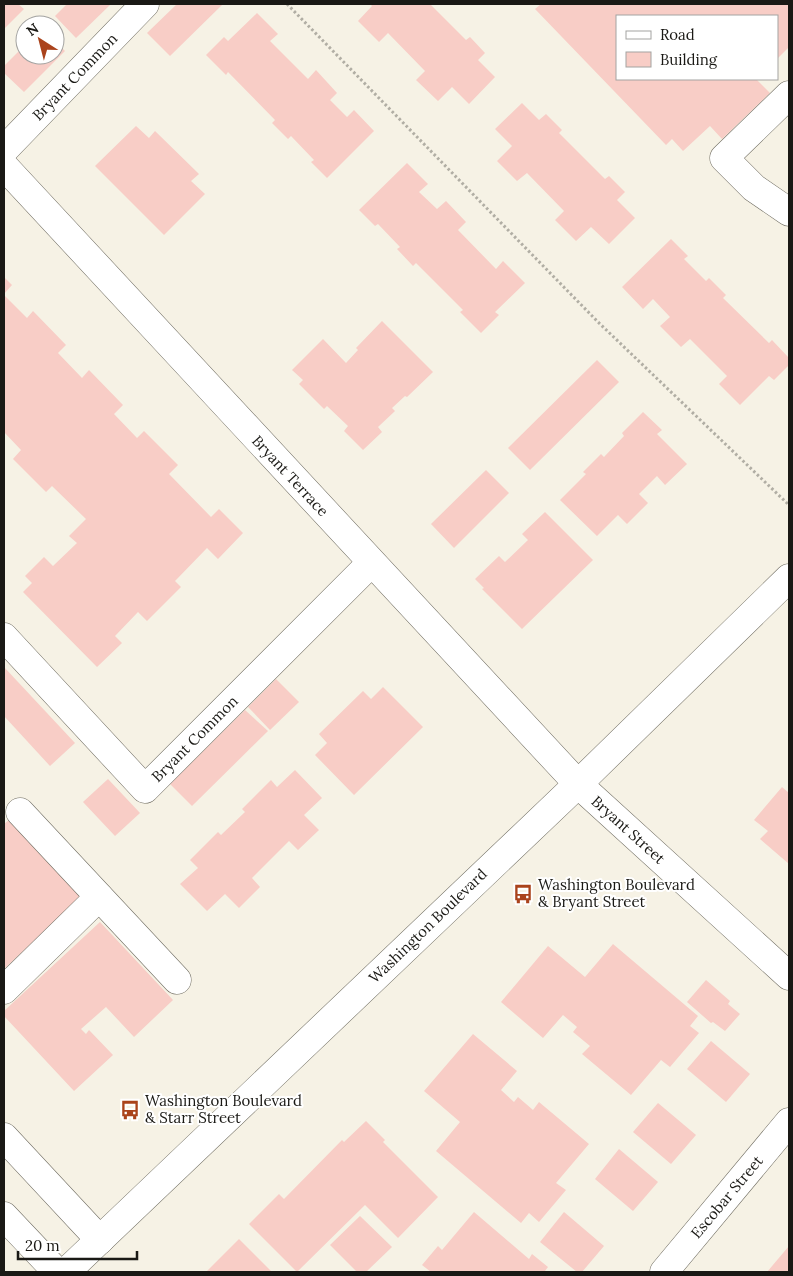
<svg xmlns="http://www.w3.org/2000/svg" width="793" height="1276" font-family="Lora,serif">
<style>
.building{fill:#f8cdc6}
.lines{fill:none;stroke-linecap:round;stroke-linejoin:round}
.minor-casing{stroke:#6f6c61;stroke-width:29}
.path{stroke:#b1aea4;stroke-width:3;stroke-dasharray:2.5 2.5;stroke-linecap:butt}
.minor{stroke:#fff;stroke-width:28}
.labels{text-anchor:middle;stroke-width:4;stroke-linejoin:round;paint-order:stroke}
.street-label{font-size:15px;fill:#1a1915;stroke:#fff}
.poi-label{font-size:15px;fill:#1a1915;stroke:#fff;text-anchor:start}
</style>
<rect width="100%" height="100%" fill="#f6f2e5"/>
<g class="building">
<path d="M4,4h14l6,5 -20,20z"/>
<path d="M67,4h44l-35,34 -21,-22z"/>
<path d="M177,4h46l-53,52 -23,-23z"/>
<path d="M370,4h60l36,36 4,-3 15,16 -7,7 17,17 -26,27 -17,-17 -14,14 -22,-21 9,-9 -37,-38 -9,9 -21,-21 14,-15z"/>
<path d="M541,4h248v43l-12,12v-43h-160v63h139l14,14 -48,46 -12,-13 -27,25 -11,-12 -6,6 -131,-136z"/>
<path d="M257,13l21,21 -8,7 38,38 8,-9 21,23 -7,7 17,17 7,-7 20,21 -47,47 -16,-16 3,-2 -23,-24 -3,3 -16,-16 3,-3 -47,-48 -2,3 -20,-20 18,-18 4,4z"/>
<path d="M55,41l10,10 -41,41 -20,-19v-7l21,-21v10h30z"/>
<path d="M522,103l17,17 7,-6 16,16 -3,3 46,46 4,-3 16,16 -8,8 18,18 -26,26 -18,-17 -15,14 -21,-21 9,-9 -37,-38 -10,8 -20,-20 15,-15 -17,-17z"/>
<path d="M136,126l13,12 6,-7 44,43 -8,7 14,13 -41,41 -69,-69z"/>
<path d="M407,163l21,21 -9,8 18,17 9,-8 20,21 -8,8 38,39 7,-8 22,22 -30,29 4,3 -18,18 -21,-21 3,-2 -47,-47 -3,3 -16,-17 3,-2 -22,-23 -3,2 -16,-16z"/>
<path d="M671,239l17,17 -4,3 22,22 3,-3 17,17 -3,3 46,45 3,-3 17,18v7l-15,15 -5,-4 -29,29 -21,-21 8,-8 -37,-37 -9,8 -21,-21 10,-9 -17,-18 -10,10 -21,-22z"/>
<path d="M4,277l8,8 -8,9z"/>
<path d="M4,295l23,23 6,-7 33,34 -8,8 24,25 7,-8 34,35 -9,9 23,24 7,-7 34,34 -9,9 42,43 8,-8 24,24 -25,26 -11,-11 -32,33 6,6 -34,34 -9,-9 -23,24 7,7 -25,24 -74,-75 9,-9 -7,-7 19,-19 9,9 24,-23 -8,-7 17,-17 -34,-33 -6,6 -33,-33 8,-9 -17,-18z"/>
<path d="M382,321l51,51 -26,25 -2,-1 -13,12 3,3 -17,16 4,5 -19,18 -19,-19 4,-5 -21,-20 -3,3 -25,-25 4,-4 -11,-10 31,-31 23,24 12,-13 -2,-2z"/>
<path d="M597,360l22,22 -89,88 -22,-22z"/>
<path d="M643,412l19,18 -5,4 30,30 -22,21 -8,-9 -18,18 9,9 -21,21 -9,-9 -21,21 -37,-36 26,-26 -3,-2 18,-18 3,3 20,-21 -2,-3z"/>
<path d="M486,470l23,23 -55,55 -23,-24z"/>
<path d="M545,512l48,48 -71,69 -40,-40 2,-1 -9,-9 24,-23 6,6 23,-22 -6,-6z"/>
<path d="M4,667l71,76 -25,23 -46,-50z"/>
<path d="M276,679l23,23 -29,28 -22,-23z"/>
<path d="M383,687l40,40 -69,68 -39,-40 12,-12 -8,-9 44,-43 8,8z"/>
<path d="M245,710l23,21 -76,75 -22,-22z"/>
<path d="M295,770l27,28 -18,17 15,15 -21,20 -9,-9 -37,37 8,9 -21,21 -14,-14 -18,17 -27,-27 18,-16 -8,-8 28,-28 3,3 24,-23 -3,-3 29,-29 6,7z"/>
<path d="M108,779l32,34 -25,23 -32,-34z"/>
<path d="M782,787l7,6v71l-29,-25 8,-8 -14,-11z"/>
<path d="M9,820l72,77 -77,72v-145z"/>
<path d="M100,922l73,78 -39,37 -28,-30 -25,22 5,5 3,-4 24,25 -39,36 -70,-75v-5z"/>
<path d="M613,944l85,72 -8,10 9,7 -29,34 -9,-7 -30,35 -49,-41 8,-8 -17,-14 4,-5 -14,-12 -20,23 -42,-36 47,-56 37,31z"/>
<path d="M706,980l24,21 -2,3 12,10 -15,17 -12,-9 -2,1 -24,-21z"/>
<path d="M473,1034l44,37 -16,19 13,12 4,-5 15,13 6,-8 50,42 -33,39 10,7 -27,32 -10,-9 -8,10 -85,-72 24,-29 -36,-31z"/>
<path d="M711,1041l39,33 -24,28 -39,-33z"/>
<path d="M658,1103l38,32 -25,29 -38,-32z"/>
<path d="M366,1121l19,19 -2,2 55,55 -40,41 -33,-33 -68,67 -48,-48 30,-30 5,5 58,-59 2,2z"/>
<path d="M619,1149l39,33 -25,29 -38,-32z"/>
<path d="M474,1212l55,47 3,-5 16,13 -3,4 2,1h-116l-9,-7 16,-19 4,4z"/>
<path d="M564,1212l40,34 -22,26h-5l-37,-30z"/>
<path d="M360,1216l32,31 -26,25h-9l-27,-27z"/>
<path d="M239,1239l33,33h-66z"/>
<path d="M789,1246v26h-22z"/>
</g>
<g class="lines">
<defs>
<g id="minor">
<path d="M789,95l-65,63 30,30 35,24"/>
<path d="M4,150l141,-146"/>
<path d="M4,166l574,618 211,192"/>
<path d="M4,637l141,152 226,-226"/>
<path d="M20,812l157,168"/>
<path d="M4,990l95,-93"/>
<path d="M4,1137l96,103"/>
<path d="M4,1216l53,56"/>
<path d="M66,1272l512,-488 211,-206"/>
<path d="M664,1272l125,-150"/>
</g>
</defs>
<use href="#minor" class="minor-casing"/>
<path class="path" d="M287,4l311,318 191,183"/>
<use href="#minor" class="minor"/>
</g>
<defs>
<symbol id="bus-bare" viewBox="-9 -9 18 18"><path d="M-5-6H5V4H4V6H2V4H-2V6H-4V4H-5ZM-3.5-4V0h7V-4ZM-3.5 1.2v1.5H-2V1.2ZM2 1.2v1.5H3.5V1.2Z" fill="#aa431c" stroke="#fff" stroke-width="2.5" paint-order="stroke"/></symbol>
</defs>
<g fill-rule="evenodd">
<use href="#bus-bare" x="509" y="880" width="28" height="28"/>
<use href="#bus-bare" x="116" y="1096" width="28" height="28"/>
</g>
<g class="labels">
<g class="street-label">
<text transform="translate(75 77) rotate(-46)" y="5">Bryant Common</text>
<text transform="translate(290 476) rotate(47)" y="5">Bryant Terrace</text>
<text transform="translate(195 739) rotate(-45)" y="5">Bryant Common</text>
<text transform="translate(628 830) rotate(42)" y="5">Bryant Street</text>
<text transform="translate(428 926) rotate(-44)" y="5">Washington Boulevard</text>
<text transform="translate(727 1197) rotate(-50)" y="5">Escobar Street</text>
</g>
<g class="poi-label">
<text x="538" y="890">Washington Boulevard<tspan x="538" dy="17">&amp; Bryant Street</tspan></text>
<text x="145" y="1106">Washington Boulevard<tspan x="145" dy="17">&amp; Starr Street</tspan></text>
</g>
</g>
<rect width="793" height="1276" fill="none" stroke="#1a1915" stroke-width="10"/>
<rect x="616" y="15" width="162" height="65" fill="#ffffff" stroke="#a3a3a1"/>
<rect x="626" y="31" width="25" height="8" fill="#ffffff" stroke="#a3a3a1"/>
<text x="660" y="40" font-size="15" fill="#1a1915">Road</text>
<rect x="626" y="52" width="25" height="15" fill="#f8cdc6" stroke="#a3a3a1"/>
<text x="660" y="65" font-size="15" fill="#1a1915">Building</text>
<g transform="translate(40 40) rotate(324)"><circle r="24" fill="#ffffff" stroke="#a3a3a1"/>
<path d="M0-4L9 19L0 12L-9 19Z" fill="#aa431c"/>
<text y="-8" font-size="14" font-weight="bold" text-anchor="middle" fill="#1a1915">N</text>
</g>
<path d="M18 1251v8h119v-8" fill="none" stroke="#1a1915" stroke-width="2.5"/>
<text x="25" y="1251" font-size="15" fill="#1a1915" stroke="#ffffff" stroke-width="4" paint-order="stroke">20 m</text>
</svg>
